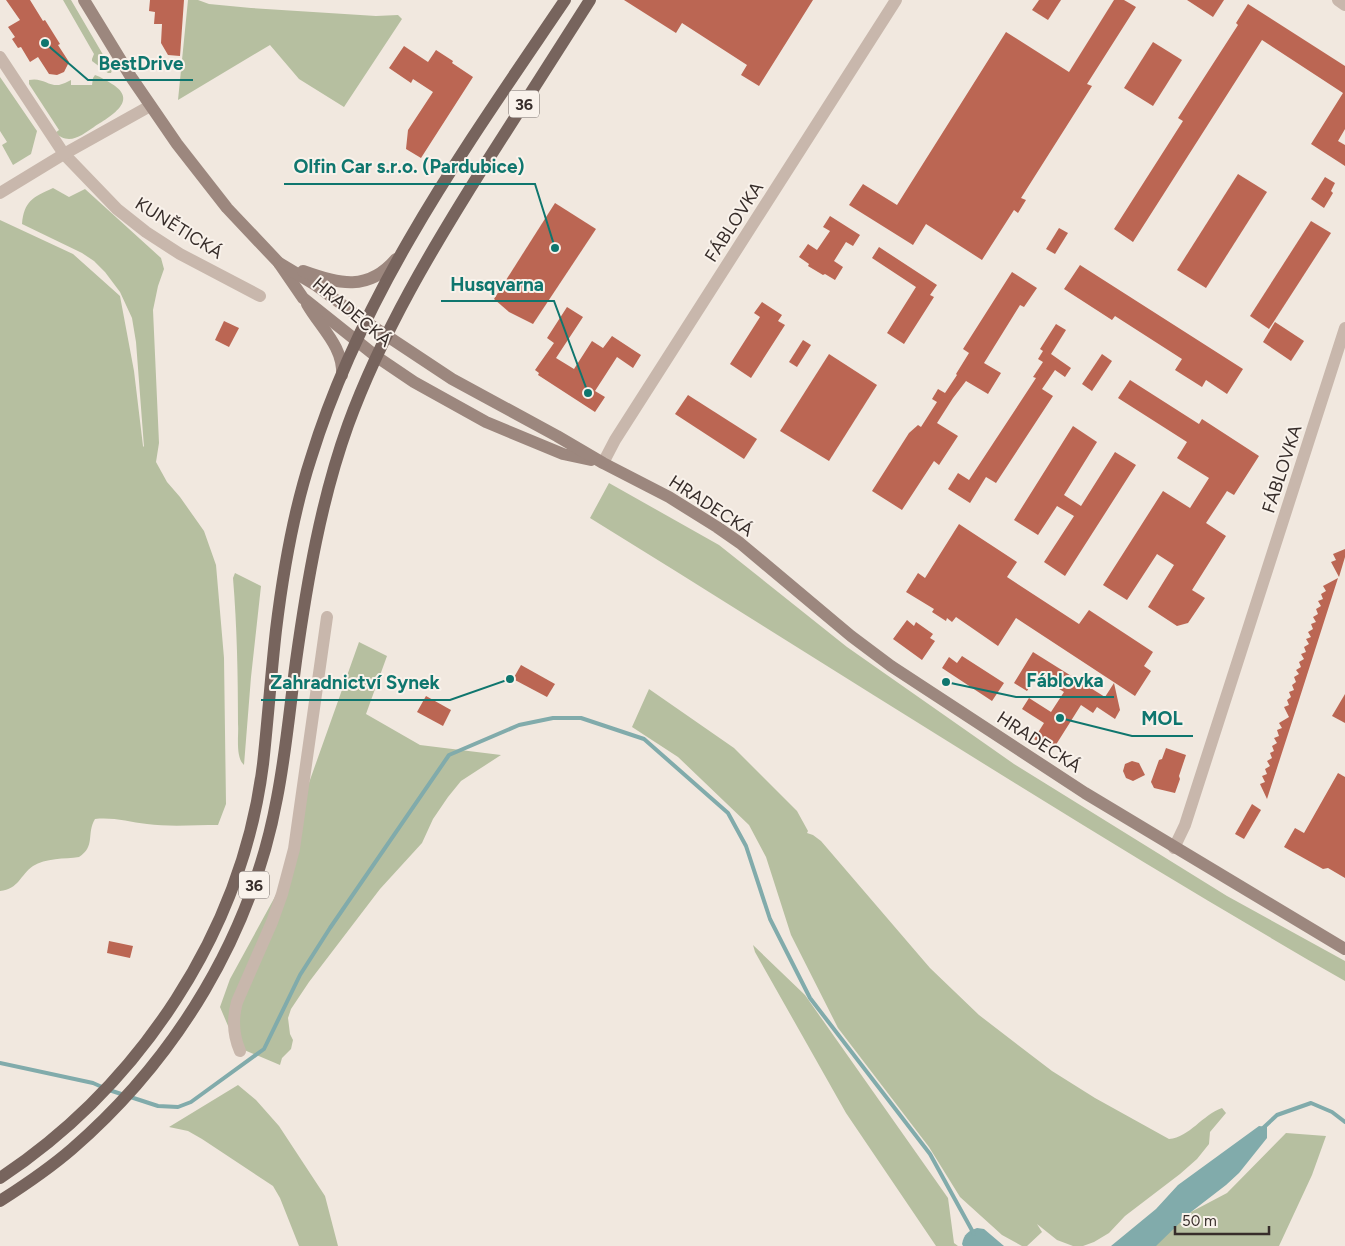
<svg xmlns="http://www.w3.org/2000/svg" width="1345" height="1246" font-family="Figtree,sans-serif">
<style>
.green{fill:#b6bfa0}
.water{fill:#81abab}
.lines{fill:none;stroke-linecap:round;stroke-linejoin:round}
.stream{stroke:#81abab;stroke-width:4}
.building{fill:#bb6653}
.minor{stroke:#c8b7ac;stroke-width:12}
.secondary{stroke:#9c877e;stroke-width:12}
.primary{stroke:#77645d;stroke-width:12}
.labels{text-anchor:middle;stroke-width:4;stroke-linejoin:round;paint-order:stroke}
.shield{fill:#f9f2eb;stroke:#716864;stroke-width:1}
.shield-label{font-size:16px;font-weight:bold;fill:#372d2a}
.street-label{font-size:18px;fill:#372d2a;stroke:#f9f2eb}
.leader{fill:none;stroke:#0f766e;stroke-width:2}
.callout-dot{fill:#0f766e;stroke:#f9f2eb;stroke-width:2}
.callout-label{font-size:19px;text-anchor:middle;font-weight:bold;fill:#0f766e;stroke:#f9f2eb;stroke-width:4;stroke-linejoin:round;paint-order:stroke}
</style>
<rect width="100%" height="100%" fill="#f1e8df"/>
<g class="green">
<path d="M63,0h8l41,70 -1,3h-3l-16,-12v-2l2,-5z"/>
<path d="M188,0h10l11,4 42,4 125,8 22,-1 4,4 -58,88 -45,-28 -29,-34 -92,55z"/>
<path d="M95,75c6,2 12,6 17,9 28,17 -3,33 -18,43 -8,5 -16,12 -25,12 -5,0 -10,-3 -14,-6l4,-3 -30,-46v-4c13,-3 19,6 30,5 4,-1 8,-3 12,-5v5h21l1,-7z"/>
<path d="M0,77l37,54 -6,23 -18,11 -11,-20 5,-3 -7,-11z"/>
<path d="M53,188l16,9 16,-8 76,69 3,11 -6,17 -5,24 6,133 -3,19 11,20 13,15 24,34 12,34 8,93 2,146 -8,21c-22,0 -50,2 -71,-1 -18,-2 -34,-7 -52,-5 -9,15 1,27 -16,38 -14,2 -34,1 -46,9 -13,9 -14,23 -33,25v-671l73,34 47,42 14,75 9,75 1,1 -8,-105 -4,-24 -12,-26 -15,-20 -11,-11 -12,-8 -60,-29c2,-23 11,-27 31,-36z"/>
<path d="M609,483l110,62 128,102 167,117 213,132 118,65v20c-256,-147 -504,-308 -755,-463z"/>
<path d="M235,573l26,13 -10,91 -7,88c-9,-8 -5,-30 -6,-41 0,-49 -1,-97 -5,-146z"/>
<path d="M359,642l28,14 -21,58 54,31 81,10 -40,26 -13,16 -15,22 -11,24 -42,46 -71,93 -18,27 -3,9 2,16 3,6 -2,9 -9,9 -2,7 -43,-18 -17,-40 10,-28 47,-86 28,-99z"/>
<path d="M649,689l85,59 63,63 11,20 -1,2 6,2 8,6 109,127 49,47 73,56 43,27 74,41c21,-2 33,-24 53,-31l4,5 -16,19 -1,12 -12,15 -17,15 -55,42 -16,17 -15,9 -11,4h-10l-16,-6 -20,-16 5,8 -15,14h-5l-20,-11 -42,-38 -31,-50 -91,-119 -47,-93 -25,-78 -17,-32 -71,-68 -46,-30z"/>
<path d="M753,945l52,50 143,203 6,45 4,3h-22l-90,-133 -91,-161z"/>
<path d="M238,1085l18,15 23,26 46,70 13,50h-39l-19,-48 -7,-12 -71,-47 -14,-8 -19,-4z"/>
<path d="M1286,1133l40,3 -14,39 -33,71h-126l38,-34 36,-19z"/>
</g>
<g class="water">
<path d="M1259,1126l8,1v11l-28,35 -13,12 -35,27 -35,34h-45l45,-37 22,-24z"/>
<path d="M977,1228l7,1 20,17h-41l-1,-2c2,-10 6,-13 15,-16z"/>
</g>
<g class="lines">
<g class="stream">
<path d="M0,1063l93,20 9,4"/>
<path d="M109,1090l49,16 20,1 13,-5 73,-53 36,-74 30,-47 119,-173 70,-30 34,-7h28l63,21 84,74 18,33 24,73 40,79 120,156 44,80"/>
<path d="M1262,1129l15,-14 34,-12 21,9 13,10"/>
</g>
</g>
<g class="building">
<path d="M6,0h24l13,21 2,-1 15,24 -2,1 11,17 -5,10 -7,3 -8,-1 -11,-17 -8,5 -9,-15 -3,1 -6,-9 3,-2 -7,-10 12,-7z"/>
<path d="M150,0h34l-4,56 -12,-1 -7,-12 1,-19h-8l1,-12 -6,-1z"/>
<path d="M624,0h189l-54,86 -18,-11 6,-10 -65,-42 -6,10z"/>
<path d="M1039,0h22l-13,20 -16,-10z"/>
<path d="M1114,0h10l12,7 -49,77 5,2 -71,112 5,2 -8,13 -4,-3 -32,50 -56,-36 -13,21 -64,-40 14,-21 34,21 109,-173 63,40z"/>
<path d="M1187,0h37l-11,17z"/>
<path d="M1248,4l97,62v63l-7,12 7,4v21l-34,-22 32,-51 -81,-53 -129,202 -19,-13 69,-108 -5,-3 60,-93 -2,-2z"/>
<path d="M1153,42l29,18 -29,46 -29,-18z"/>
<path d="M404,46l24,16 8,-12 17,11 -1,2 21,14 -52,81 -15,-9 2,-19 25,-38 -20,-13 -2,4 -22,-15z"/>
<path d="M1238,174l29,18 -61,96 -29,-18z"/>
<path d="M1325,177l10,6 -4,8 2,2 -9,15 -13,-9z"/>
<path d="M555,203l41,26 -63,95 -24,-12 -15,-13z"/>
<path d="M830,216l30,19 -7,11 -7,-4 -12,19 9,6 -8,13 -10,-6 -2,1 -15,-9 1,-2 -10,-7 9,-13 9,6 13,-19 -7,-4z"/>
<path d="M1311,221l20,12 -62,96 -19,-13z"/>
<path d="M1059,228l9,5 -13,21 -9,-5z"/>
<path d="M879,247l58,38 -7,10 4,2 -30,47 -17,-11 29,-46 -44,-29z"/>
<path d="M1080,265l163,104 -16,25 -21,-14 -4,7 -27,-17 7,-11 -67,-43 -3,4 -48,-31z"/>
<path d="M1012,272l25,16 -13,19 -4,-2 -36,58 17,10 -13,21 -22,-13 -13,17 -16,25 21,13 -19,29 -5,-4 -32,49 -30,-19 37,-58 9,-8 3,2 16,-25 -5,-3 6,-10 7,4 12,-18 -1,-1 13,-21 -6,-4z"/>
<path d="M762,302l20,13 -4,6 7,4 -34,53 -21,-14 30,-47 -6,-4z"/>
<path d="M567,307l16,10 -27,41 18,11 18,-28 11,7 9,-12 29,19 -8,13 -16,-11 -22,34 10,6 -10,15 -57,-37 1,-2 -4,-3 19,-27 -7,-5z"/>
<path d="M224,321l15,7 -10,19 -14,-7z"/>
<path d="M1275,322l29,19 -13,20 -28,-19z"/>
<path d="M1056,324l10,6 -15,24 20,14 -6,9 -10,-7 -13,19 11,7 -57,87 -10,-6 -16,26 -22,-14 10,-16 11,7 67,-102 -3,-1 10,-15 -5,-3 5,-8 -3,-2z"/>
<path d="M803,340l8,5 -14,22 -8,-5z"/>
<path d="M829,354l48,31 -48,76 -49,-30z"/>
<path d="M1102,354l10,7 -20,30 -10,-7z"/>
<path d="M1130,380l69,44 3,-5 57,37 -25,39 -7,-4 -21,32 20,13 -34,54 13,8 -17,25 -11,3 -29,-19 26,-42 -17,-11 -30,46 -24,-15 60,-94 27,17 19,-30 -32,-20 10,-16 -69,-44z"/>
<path d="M688,395l69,44 -13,20 -69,-45z"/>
<path d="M1073,426l24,16 -33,53 17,11 34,-54 21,13 -71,111 -21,-14 30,-46 -17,-10 -19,29 -24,-15z"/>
<path d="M959,524l58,38 -10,15 72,47 10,-14 64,42 -9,14 7,5 -16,25 -119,-78 -18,28 -42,-29 -4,5 -5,-4 -1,3 -14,-9 2,-3 -28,-17 12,-19 7,5z"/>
<path d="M1345,549v8l-6,20 -8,-15 5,-2 -3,-6z"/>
<path d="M1338,578l-39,122 -32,99 -7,-15 5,-2 -3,-6 5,-2 -2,-5 5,-3 -3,-5 5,-3 -2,-5 4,-2 -2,-5 5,-3 -3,-5 5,-2 -2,-6 5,-2 -3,-5 10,-6 -5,-10 5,-2 -2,-5 4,-3 -2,-5 5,-2 -2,-5 4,-3 -2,-5 5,-3 -3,-4 5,-3 -2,-5 5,-3 -3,-5 5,-2 -2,-5 5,-3 -3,-5 5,-2 -3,-5 5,-3 -2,-5 5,-2 -3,-5 5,-3 -2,-5 5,-3 -3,-5 5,-2 -2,-5 5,-3 -3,-5z"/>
<path d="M907,620l7,6 2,-4 17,12 -3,4 5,3 -13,19 -29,-21z"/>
<path d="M1033,652l72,45 9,-14 6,27 -5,9 -18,-12 -4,6 -12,-8 -29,46 -18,-12 10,-16 -22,-14 7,-11 22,14 13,-20 -27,-17 -10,16 -13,-8z"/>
<path d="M962,656l42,27 -12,18 -50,-33 7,-11 8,6z"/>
<path d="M521,665l34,19 -8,13 -34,-18z"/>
<path d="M1345,694v29l-13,-7z"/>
<path d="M426,696l25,14 -8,16 -26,-14z"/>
<path d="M1166,748l20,7 -7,21 1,3 -5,14 -21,-5 -3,-6 8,-22 3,-1z"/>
<path d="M1132,761l7,2 6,12 -12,6 -7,-3 -3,-7 2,-7z"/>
<path d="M1338,773l7,4v101l-17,-10 -5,1 -39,-22 11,-19 9,5z"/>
<path d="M1252,804l9,6 -17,29 -9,-5z"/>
<path d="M109,941l24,5 -3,12 -23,-5z"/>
</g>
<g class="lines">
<g class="minor">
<path d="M1338,0l7,5"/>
<path d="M0,57l64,97 53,55 29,23 34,22 80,42"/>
<path d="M0,193l64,-39 86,-48"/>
<path d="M603,463l12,-23 281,-440"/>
<path d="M1174,848l11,-23 160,-497"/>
<path d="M240,1051c-7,-16 -8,-31 -3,-49l35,-80 10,-28 12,-45 33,-232"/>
</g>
<g class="secondary">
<path d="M84,0l47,77 46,67 50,64 52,55 24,35 74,59 37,25 72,40 77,32 28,6"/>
<path d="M279,263l35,21 52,38 86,57 105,57 46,27 66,34 48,30 23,16 111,93 40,30 194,127 260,156"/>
<path d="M303,271c36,13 65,21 93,-12"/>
<path d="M307,304c13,23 37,43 35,71"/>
</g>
<g class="primary">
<path d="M0,1178c140,-93 242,-246 263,-414 5,-45 8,-90 13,-134 7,-58 17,-117 35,-172 52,-169 156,-313 254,-458"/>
<path d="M0,1201c25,-16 50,-33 72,-52 105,-91 180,-215 205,-351 9,-46 13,-92 19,-137 11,-79 25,-161 52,-236 34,-93 85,-178 138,-262 35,-54 69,-109 104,-163"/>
</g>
</g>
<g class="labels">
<g class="shield">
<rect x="509" y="90.5" width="30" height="27" rx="4"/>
<rect x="239" y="871.5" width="30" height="27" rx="4"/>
</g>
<g class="shield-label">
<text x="524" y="110">36</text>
<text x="254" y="891">36</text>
</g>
<g class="street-label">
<text transform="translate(734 222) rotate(-57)" y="6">FÁBLOVKA</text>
<text transform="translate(179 228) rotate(32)" y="6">KUNĚTICKÁ</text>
<text transform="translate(352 312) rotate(40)" y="6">HRADECKÁ</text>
<text transform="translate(1282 469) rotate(-72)" y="6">FÁBLOVKA</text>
<text transform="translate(711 506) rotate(33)" y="6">HRADECKÁ</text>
<text transform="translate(1039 742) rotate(33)" y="6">HRADECKÁ</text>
</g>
</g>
<path class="leader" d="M45 43L88 80H193M555 248L535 184H284M588 393L554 301H441M946 682L1016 697H1114M510 679L450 700H261M1060 718L1132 736H1193"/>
<g class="callout-dot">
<circle cx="45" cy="43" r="5"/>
<circle cx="555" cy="248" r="5"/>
<circle cx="588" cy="393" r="5"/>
<circle cx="946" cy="682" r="5"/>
<circle cx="510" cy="679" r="5"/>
<circle cx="1060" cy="718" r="5"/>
</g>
<g class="callout-label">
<text x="141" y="70">BestDrive</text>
<text x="409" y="173">Olfin Car s.r.o. (Pardubice)</text>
<text x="497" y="291">Husqvarna</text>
<text x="1065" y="687">Fáblovka</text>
<text x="355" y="689">Zahradnictví Synek</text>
<text x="1162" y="725">MOL</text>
</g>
<path d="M1175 1226v8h94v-8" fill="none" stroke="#372d2a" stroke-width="2.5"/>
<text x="1182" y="1226" font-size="15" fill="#372d2a" stroke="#f9f2eb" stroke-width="4" paint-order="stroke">50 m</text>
</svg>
